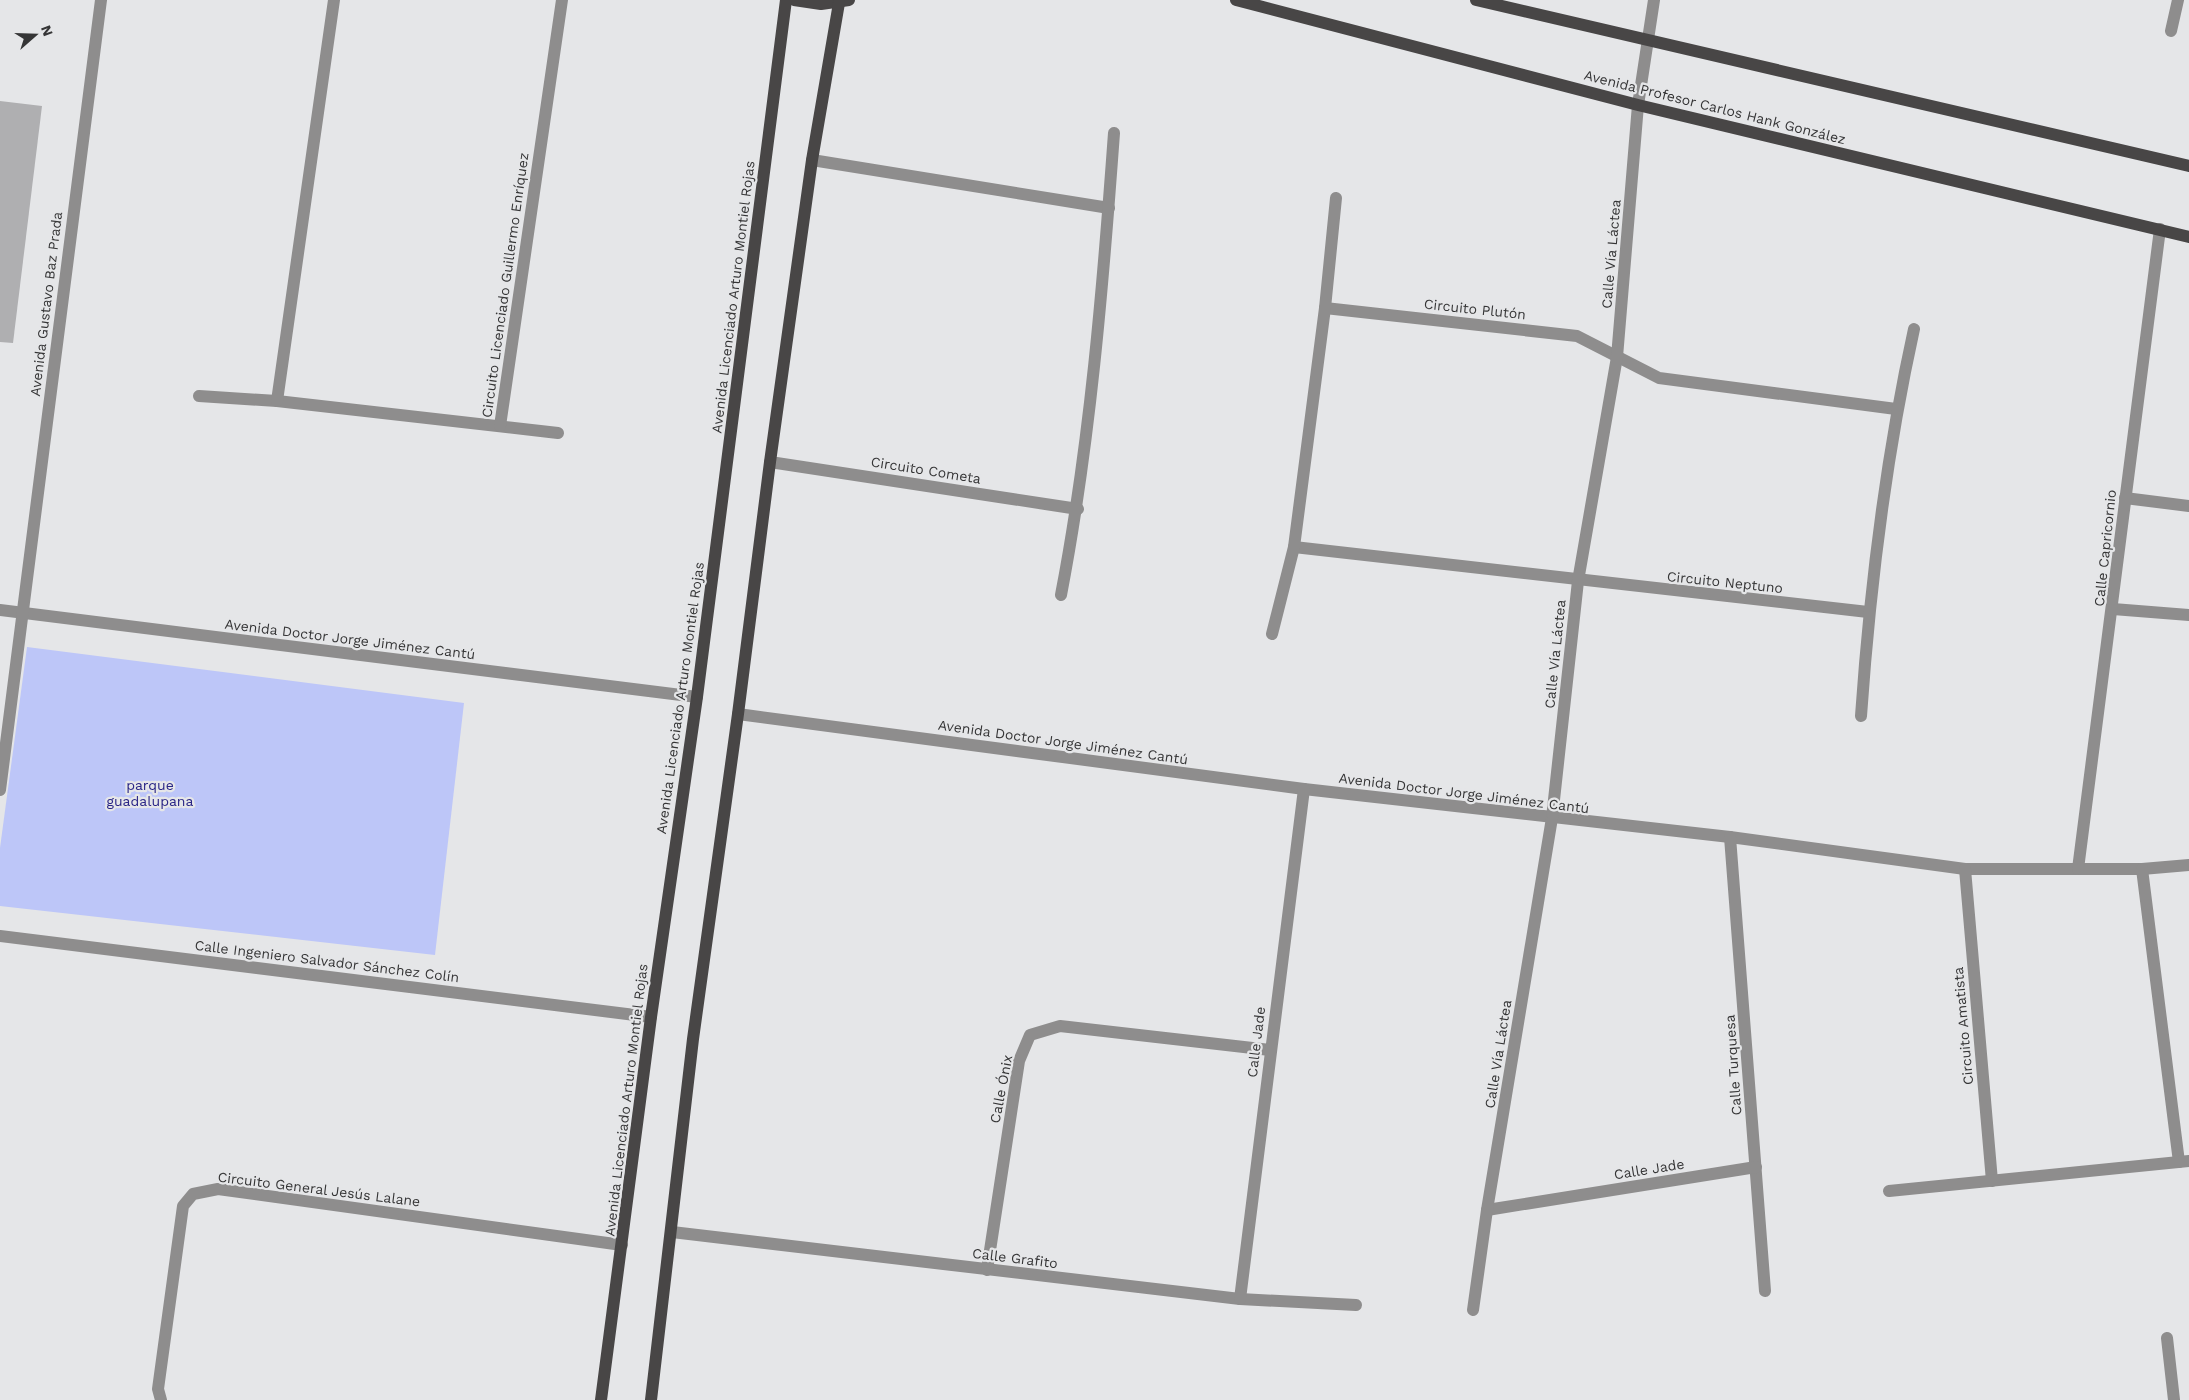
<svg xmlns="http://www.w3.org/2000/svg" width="2189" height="1400" font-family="'Work Sans',sans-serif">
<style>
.green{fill:#bdc6f8}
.building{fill:#afafb1}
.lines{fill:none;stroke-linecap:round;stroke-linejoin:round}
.minor{stroke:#8e8d8d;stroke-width:12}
.major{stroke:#484646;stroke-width:12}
.labels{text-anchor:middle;stroke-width:4.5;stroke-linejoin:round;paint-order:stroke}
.street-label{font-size:14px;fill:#353536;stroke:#e5e6e8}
.park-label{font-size:14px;fill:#292586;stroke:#e5e6e8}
</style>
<rect width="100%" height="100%" fill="#e5e6e8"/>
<path class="green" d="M27,647l437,56 -29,252 -435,-49v-58z"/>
<path class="building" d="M0,101l42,5 -29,237 -13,-1z"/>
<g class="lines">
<g class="minor">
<path d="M2171,31l7,-31"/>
<path d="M812,160l297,48"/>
<path d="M1325,308l252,28 82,42 237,31"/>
<path d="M199,396l78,5 281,32"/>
<path d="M277,401l57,-401"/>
<path d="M500,426l62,-426"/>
<path d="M770,462l308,47"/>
<path d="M2125,498l64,8"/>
<path d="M1294,547l574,65"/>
<path d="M1061,595c29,-151 42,-310 53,-462"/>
<path d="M2113,609l76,6"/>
<path d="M0,610l697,87"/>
<path d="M1272,634l22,-87 31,-239 11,-110"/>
<path d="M738,714l566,75 426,48 235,32h177l47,-4"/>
<path d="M1861,716c9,-130 25,-260 53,-387"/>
<path d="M0,790l101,-790"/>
<path d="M1730,837l35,454"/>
<path d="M1965,869l27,312"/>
<path d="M2078,869l82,-640"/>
<path d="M2142,869l37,293"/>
<path d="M0,936l651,81"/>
<path d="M1889,1191l300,-30"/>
<path d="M1487,1210l269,-43"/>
<path d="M672,1232l568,67 116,6"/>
<path d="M987,1270l32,-209 11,-26 30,-9 210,24"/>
<path d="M1240,1299l64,-510"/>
<path d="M1473,1310l14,-100 65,-392 26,-237 39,-224 21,-252 16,-105"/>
<path d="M2167,1338l7,62"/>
<path d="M161,1400l-3,-11 25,-183 10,-12 25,-5 404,56"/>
</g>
<g class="major">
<path d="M794,0l27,4 28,-4"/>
<path d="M1236,0l402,105 551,132"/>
<path d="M1476,0l713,166"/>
<path d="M601,1400l50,-383 46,-320 89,-697"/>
<path d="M651,1400l42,-361 45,-325 32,-252 42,-302 27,-157"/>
</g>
</g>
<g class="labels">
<g class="street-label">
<text transform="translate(1715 107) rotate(14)" y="5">Avenida Profesor Carlos Hank González</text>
<text transform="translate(1611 254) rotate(-85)" y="5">Calle Vía Láctea</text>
<text transform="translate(505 285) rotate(-82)" y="5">Circuito Licenciado Guillermo Enríquez</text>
<text transform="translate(733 297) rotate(-83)" y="5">Avenida Licenciado Arturo Montiel Rojas</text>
<text transform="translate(46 304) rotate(-83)" y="5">Avenida Gustavo Baz Prada</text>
<text transform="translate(1475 309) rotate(6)" y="5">Circuito Plutón</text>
<text transform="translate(926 470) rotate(9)" y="5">Circuito Cometa</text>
<text transform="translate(2105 548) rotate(-84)" y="5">Calle Capricornio</text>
<text transform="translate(1725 582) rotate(6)" y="5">Circuito Neptuno</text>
<text transform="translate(350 639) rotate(7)" y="5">Avenida Doctor Jorge Jiménez Cantú</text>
<text transform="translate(1555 654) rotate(-84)" y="5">Calle Vía Láctea</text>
<text transform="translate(680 698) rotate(-82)" y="5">Avenida Licenciado Arturo Montiel Rojas</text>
<text transform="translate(1063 742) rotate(8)" y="5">Avenida Doctor Jorge Jiménez Cantú</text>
<text transform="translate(1464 793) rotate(7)" y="5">Avenida Doctor Jorge Jiménez Cantú</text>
<text transform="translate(327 961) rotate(7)" y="5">Calle Ingeniero Salvador Sánchez Colín</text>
<text transform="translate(1963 1026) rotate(-95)" y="5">Circuito Amatista</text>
<text transform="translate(1256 1042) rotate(-83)" y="5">Calle Jade</text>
<text transform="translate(1498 1054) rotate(-81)" y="5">Calle Vía Láctea</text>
<text transform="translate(1733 1065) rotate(-94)" y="5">Calle Turquesa</text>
<text transform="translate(1001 1089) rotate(-79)" y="5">Calle Ónix</text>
<text transform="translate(626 1100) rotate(-83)" y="5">Avenida Licenciado Arturo Montiel Rojas</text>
<text transform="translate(1649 1169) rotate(-9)" y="5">Calle Jade</text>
<text transform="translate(319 1189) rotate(7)" y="5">Circuito General Jesús Lalane</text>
<text transform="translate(1015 1258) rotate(7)" y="5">Calle Grafito</text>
</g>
<g class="park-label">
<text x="150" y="790">parque<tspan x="150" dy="16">guadalupana</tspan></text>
</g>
</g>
<g transform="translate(35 35) rotate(70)" stroke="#e5e6e8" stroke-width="4" paint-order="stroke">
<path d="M0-4L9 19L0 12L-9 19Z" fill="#353536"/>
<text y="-8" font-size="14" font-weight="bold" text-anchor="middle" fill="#353536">N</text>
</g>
</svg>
